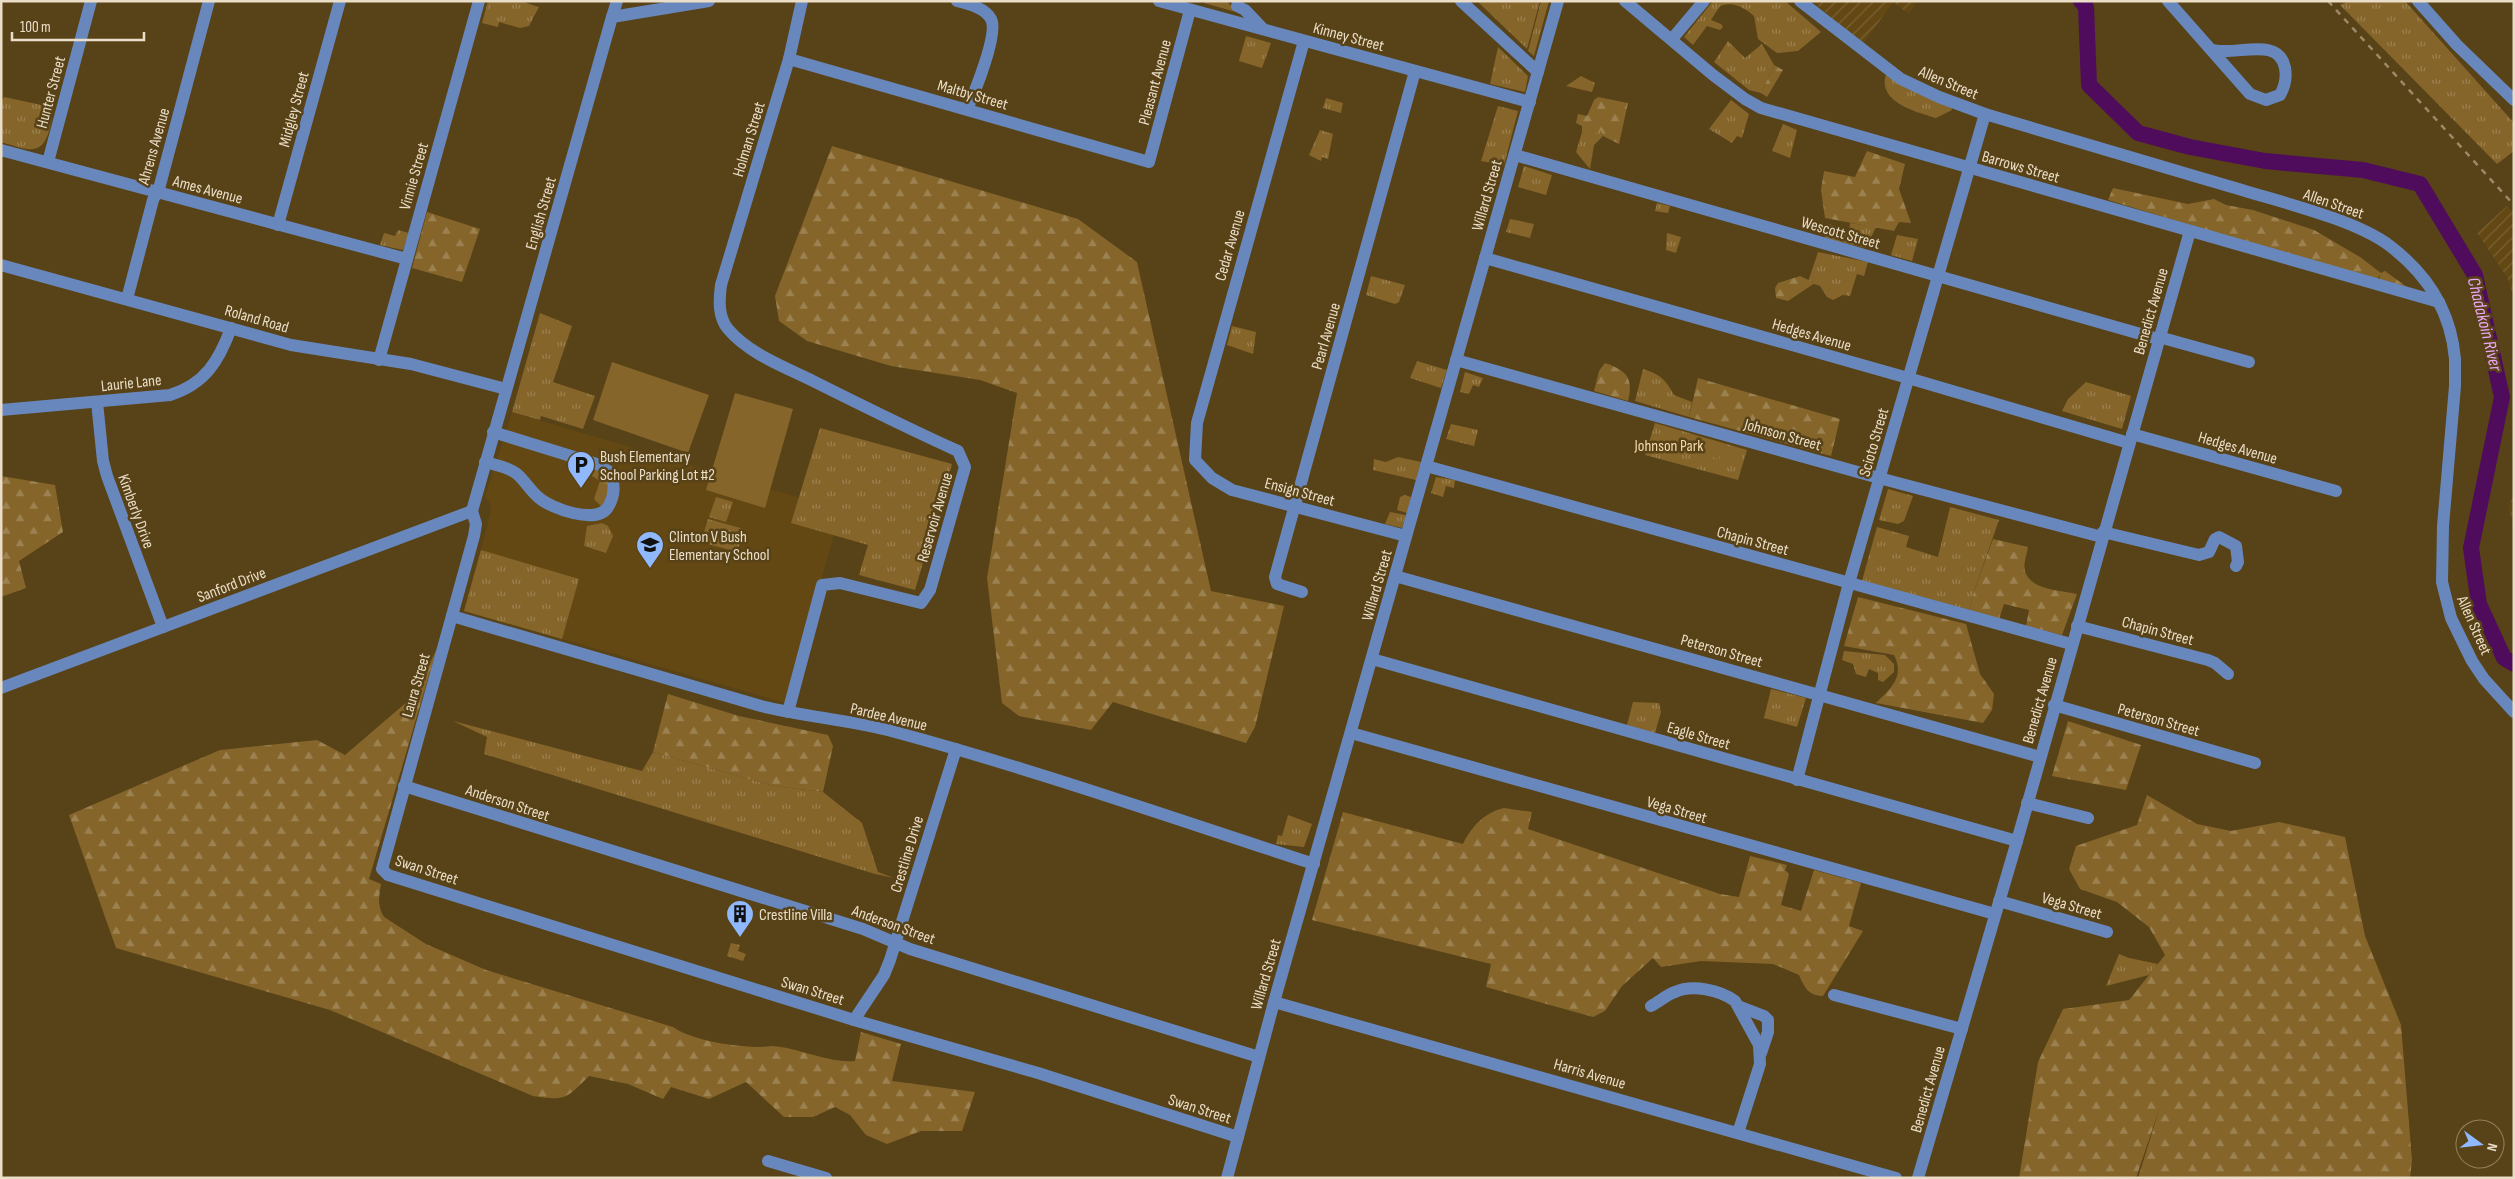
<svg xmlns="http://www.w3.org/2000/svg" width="2515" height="1179" font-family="'Sofia Sans Condensed',sans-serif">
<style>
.built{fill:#634813}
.industrial{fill:url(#industrial-furrows)}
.grass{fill:url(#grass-tufts)}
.forest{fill:url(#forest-firs)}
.pitch{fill:#85652a}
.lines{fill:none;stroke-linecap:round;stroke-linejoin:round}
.river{stroke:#500c5c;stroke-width:16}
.minor{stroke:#6888bd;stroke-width:12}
.rail{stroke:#9b8968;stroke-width:2.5;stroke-dasharray:6 6;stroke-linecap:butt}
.labels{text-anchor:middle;stroke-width:5;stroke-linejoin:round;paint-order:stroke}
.street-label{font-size:16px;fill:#ebdec8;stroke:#584217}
.park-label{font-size:16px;fill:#f7dcae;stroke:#584217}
.poi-label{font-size:16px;fill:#ebdec8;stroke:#584217;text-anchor:start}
.water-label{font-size:18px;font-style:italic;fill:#eca7f9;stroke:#584217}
</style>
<defs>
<pattern id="industrial-furrows" width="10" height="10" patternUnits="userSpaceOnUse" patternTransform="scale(1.25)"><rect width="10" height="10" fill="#634813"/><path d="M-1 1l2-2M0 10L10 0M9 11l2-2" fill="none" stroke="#7a6234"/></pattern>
<pattern id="grass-tufts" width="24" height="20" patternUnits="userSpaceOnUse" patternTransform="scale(1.25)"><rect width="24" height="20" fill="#85652a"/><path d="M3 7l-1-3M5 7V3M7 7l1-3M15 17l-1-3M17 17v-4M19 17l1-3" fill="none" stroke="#9c8251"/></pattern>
<pattern id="forest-firs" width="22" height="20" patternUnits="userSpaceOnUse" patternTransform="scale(1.25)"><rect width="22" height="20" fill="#85652a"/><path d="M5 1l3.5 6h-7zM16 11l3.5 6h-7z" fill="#9c8251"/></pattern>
</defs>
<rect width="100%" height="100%" fill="#584217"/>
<path class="built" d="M512,412l329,98 -55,193 -322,-92 27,-99 -1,-10 -5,-5z"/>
<g class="industrial">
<path d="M1812,1h105l-8,13 -16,-12 -30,42z"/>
<path d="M2507,206l7,7v85l-7,-21 -30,-44z"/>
<path d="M2514,490v38l-5,-19z"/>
</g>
<g class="grass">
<path d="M488,1h32l19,6 -10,19 -9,2 -21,-6 -1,5 -16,-4z"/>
<path d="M1205,1h22l9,11 -32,-9z"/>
<path d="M1477,1h63l-13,48z"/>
<path d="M1541,1h8l-15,55 -6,-5z"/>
<path d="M1713,1h72l36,31 -23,19 -21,2 -19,-14 -4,-23c-11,-9 -20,-15 -34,-10l-9,14 10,4 2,3 -3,3 -13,-4 -14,19 -9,-8z"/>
<path d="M2348,1h57l109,122v28l-17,13 -157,-159z"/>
<path d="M1246,36l25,7 -9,25 -23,-7z"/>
<path d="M1728,41l17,17 17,-14 12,21 -13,28 -12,-3 -35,-28z"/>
<path d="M1498,47l30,29 -3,16 -35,-8z"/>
<path d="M1886,74l65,33 1,3 -16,8c-20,-6 -59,-16 -50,-44z"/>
<path d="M1581,76l14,7 -3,9 -26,-6z"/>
<path d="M4,97l47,10c2,9 0,15 -2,24 -8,28 -26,17 -48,11v-39z"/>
<path d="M1326,98l17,5 -2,10 -18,-5z"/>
<path d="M1731,100l18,14 -7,24 -5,-2 -5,7 -23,-14z"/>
<path d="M1498,106l20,5 -14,54 -23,-4z"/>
<path d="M1783,124l14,6 -7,28 -18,-7z"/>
<path d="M1320,130l13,4 -5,25 -6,-2 -1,4 -12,-6z"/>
<path d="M1601,131l2,5 -9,9 -4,24 -14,-17 6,-20 3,2z"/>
<path d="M1524,166l28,9 -6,20 -28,-8z"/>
<path d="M1657,203l13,3 -2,7 -13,-2z"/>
<path d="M1510,219l24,5 -4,14 -24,-6z"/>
<path d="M1850,223l26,4 -10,21 -42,-10 5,-14 20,7z"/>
<path d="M398,230l11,3 -6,17 -23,-5 4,-12 11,3z"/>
<path d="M1667,233l14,4 -5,16 -10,-3z"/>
<path d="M1897,235l21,4 -6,22 -21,-6z"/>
<path d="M1818,252l50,10 -4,14 -7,-2 -7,22 -7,-1 -10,5 -6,-3 -7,-11 -12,-4z"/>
<path d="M1371,276l34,9 -6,17 -4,2 -29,-9z"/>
<path d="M540,313l32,13 -19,56 42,14 -12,33 -42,-13 -1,4 -28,-8z"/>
<path d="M1232,326l24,6 -3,22 -26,-9z"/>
<path d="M1417,361l30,9 -6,18 -31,-10z"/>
<path d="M1643,369c17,5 23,11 31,26l18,7 -3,15 -54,-16z"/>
<path d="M1465,372l18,6 -4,9 -6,-2 -4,9 -9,-2z"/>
<path d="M2086,382l45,14 -9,33 -60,-18 6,-12z"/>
<path d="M1655,423l92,27 -9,30 -93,-25z"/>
<path d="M1451,424l27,6 -4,16 -28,-7z"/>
<path d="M820,428l132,36 -37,126 -56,-15 9,-30 -77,-22z"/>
<path d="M1398,457l23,5 -5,18 -43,-10 1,-11 12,3z"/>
<path d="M596,469c13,10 17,24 5,37l-7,-7 6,-18 -8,-5z"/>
<path d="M1436,477l19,3 -1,8 -8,-2 -3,11 -12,-4z"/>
<path d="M1888,489l25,7 -9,25 -6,3 -19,-4z"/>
<path d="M1405,495l6,2 -4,16 -10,-3 3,-13z"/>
<path d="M716,497l17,5 -7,20 -17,-5z"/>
<path d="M1950,507l49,13 -27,77 -2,13 -108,-29 15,-54 32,9 -3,11 32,10z"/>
<path d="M1390,512l16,3 -4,13 -17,-4z"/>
<path d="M708,519l36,10 -7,23 -36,-10z"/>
<path d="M602,523l6,3 5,10 -7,17 -22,-7 3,-20z"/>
<path d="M481,550l98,29 -17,60 -98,-28z"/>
<path d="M1844,651l41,4 9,9v8l-11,10 -5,-2v-7l-9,-4 -3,8 -10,-3 -3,-10 -11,-4z"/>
<path d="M1771,689l35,9 -9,29 -33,-9z"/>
<path d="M1633,702l26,1 2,9 -6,21 -28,-8z"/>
<path d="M453,721l189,50 11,-19 121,34 49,6 39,31 16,49 16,6 -19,-4 -391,-120 3,-17z"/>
<path d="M1288,815l24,9 -8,23 -28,-3 2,-9 4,1z"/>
<path d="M731,943l9,2 -2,6 8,3 -3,7 -16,-5z"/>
<path d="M2119,954l10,4 29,6 -9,11 -43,11z"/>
</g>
<g class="forest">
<path d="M1774,65l9,5 -16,27 -6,-4z"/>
<path d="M1598,97l30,6 -9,41 -16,-8 -2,-5c-7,2 -11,7 -19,1v-6l-6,-3 2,-9 9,2 7,-16z"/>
<path d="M832,146l246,73 59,43 74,329 73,15 -29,121 -9,16 -133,-41 -22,28 -72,-14 -17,-13 -15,-125 30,-185 -37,-13 -89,-14 -84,-25 -28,-20 -4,-25z"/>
<path d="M1867,151l38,13 -6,25 12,34 -12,-1 -5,9 -69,-13 -4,-28 3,-19 31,6z"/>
<path d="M2113,188l75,16 26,-5 12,6 27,5 61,20 46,27 21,16 4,-2 26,19 -32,-8 1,-7 -4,6 -268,-81z"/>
<path d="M427,212l53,17 -18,53 -50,-14z"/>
<path d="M1800,276l15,7 -27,18 -12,-3 -1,-10 3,-5z"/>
<path d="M1605,363c21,7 29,15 23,38l-34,-10 5,-20z"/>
<path d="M1698,378l142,41 -9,37 -142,-39z"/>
<path d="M1,476l54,9 8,47 -44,29 7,27 -25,9z"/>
<path d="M1993,539l35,8c-1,7 -5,17 -3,24 5,19 35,19 52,23l-15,41 -36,-9 3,-16 -25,-6 -5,15 -29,-9 2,-13z"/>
<path d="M1858,597l108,27 14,50 14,20 -2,16 -9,13 -107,-20c15,-15 29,-26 18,-48l-50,-9z"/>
<path d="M437,648l-68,231 12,5c-2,12 -4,22 3,33l42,27 60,26 187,57c20,14 63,20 88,20 4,0 8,-1 11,-1 29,2 54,17 83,15l6,-29 40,12 -9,37 83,11 -13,39h-41l-34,13 -21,-9 -16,-20 -15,-8 -22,10h-29l-38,-35 -37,17 -38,-12 -8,12 -35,-15 -39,-8c-23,23 -23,25 -56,20l-203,-86 -214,-62 -47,-133 151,-65 97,-10 28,15 70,-60z"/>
<path d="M668,694l71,22 89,19 5,11 -10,46 -49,-6 -121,-34z"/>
<path d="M2068,721l73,24 -15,45 -74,-14z"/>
<path d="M2147,795l50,29 34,7 48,-9 66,15 20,99 36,89 11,135 -2,18h-272l22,-71 -24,71h-117l19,-116 25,-53 66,-9 36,-45 -16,-28 -32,-25 -37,-13 -11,-20 7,-23 61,-21z"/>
<path d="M1504,808l28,4 -4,17 192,65 19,3 11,-41 37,9 -2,5 4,4 -8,31 20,6 13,-41 47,13 -12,43 14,5 -40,65c-14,0 -19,-9 -24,-21l-26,-11 -72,-3 -40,6 -8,-9 -31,28 -17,25 -12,6 -107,-30 5,-23 -179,-44 31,-108 120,32c8,-17 22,-32 41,-36z"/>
</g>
<g class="pitch">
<path d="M612,362l97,33 -21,58 -95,-33z"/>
<path d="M735,393l58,16 -28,99 -59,-18z"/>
<path d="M1691,437l31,9 -3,13 -31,-9z"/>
</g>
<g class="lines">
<path class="river" d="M2081,1l5,6 3,78 49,48 52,14 75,14 98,9 57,14 55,91 27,122 -31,151 8,56 25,54 10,6"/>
<g class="minor">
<path d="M957,1c12,3 28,7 34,18 8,14 -17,75 -24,90"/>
<path d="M1159,1l371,101"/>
<path d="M1461,1l77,71"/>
<path d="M1625,1l88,74 32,24 16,9 678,194"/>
<path d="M1800,1l101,78 38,18 46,17c85,25 171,51 257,76 42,13 114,30 148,56 37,28 61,66 65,113v27l-12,140 -1,56 9,36 21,43 12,18 30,33"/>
<path d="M2168,1l82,93 16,6 14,-5c5,-9 7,-17 5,-27 -6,-34 -53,-10 -75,-19"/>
<path d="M2418,1l39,44 57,55"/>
<path d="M1237,6l8,4 18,19"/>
<path d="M612,17l5,-16"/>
<path d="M1672,39l32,-38"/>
<path d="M1304,41l-107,382 -2,37 17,18 20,12 174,46"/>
<path d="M789,59l360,103 41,-152"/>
<path d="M1,150l406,109"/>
<path d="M1515,155l643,184"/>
<path d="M48,162l43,-161"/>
<path d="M278,225l62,-224"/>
<path d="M1485,258l423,120 221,65"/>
<path d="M1,265l290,80 120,19 95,25"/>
<path d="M127,299l26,-99 7,-15 49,-184"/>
<path d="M2159,337l90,25"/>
<path d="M379,360l100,-359"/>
<path d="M1456,360l423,118 223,59"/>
<path d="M97,402l6,59 4,15 56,151"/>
<path d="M1,410l169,-15c35,-11 49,-34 61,-67"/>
<path d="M2132,434l204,57"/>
<path d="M485,462c10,3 24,5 32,12 8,7 13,16 21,23 13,12 59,28 70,10 7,-11 7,-22 3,-34l-11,-8 -107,-33"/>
<path d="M1426,466l645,178"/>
<path d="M472,511l4,13 -2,12 -92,333 6,6 466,145 184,53 200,64"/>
<path d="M472,511l140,-494 97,-16"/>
<path d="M2103,532l96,23 10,-3 6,-13 4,-2 17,9 2,16 -2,4"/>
<path d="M1395,576l645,181"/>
<path d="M1302,592l-25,-8 -2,-7 140,-506"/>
<path d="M452,616l309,90c45,11 90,14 134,26 141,38 280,87 419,132"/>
<path d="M2077,626l131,34 7,3 13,11"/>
<path d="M1372,659l645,182"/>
<path d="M1,688l471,-177"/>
<path d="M2054,705l201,58"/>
<path d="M788,712l34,-127 18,-2 81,20 9,-13 35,-123 -7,-16c-49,-22 -97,-46 -145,-70 -28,-14 -64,-27 -85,-52 -10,-12 -9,-29 -7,-44l68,-226 13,-58"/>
<path d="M1351,733l644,181"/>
<path d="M1797,780l52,-197 136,-469"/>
<path d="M404,786l459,143 47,20 349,108"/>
<path d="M2027,803l61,15"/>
<path d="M1999,901l108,31"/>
<path d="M1834,995l128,34"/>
<path d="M1274,1002l622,176"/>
<path d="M1651,1006c8,-4 15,-11 24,-14 17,-8 45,-2 60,9l24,44 1,19 -22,69"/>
<path d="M1738,1006l26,10 4,4v12l-7,21"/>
<path d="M854,1020l30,-45 6,-15 66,-211"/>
<path d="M768,1161l58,17"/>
<path d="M1227,1178l47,-176 284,-1001"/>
<path d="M1918,1178l99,-337 173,-610"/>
</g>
<path class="rail" d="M2328,1l186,204"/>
</g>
<defs>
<symbol id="parking-pin" viewBox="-11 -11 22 30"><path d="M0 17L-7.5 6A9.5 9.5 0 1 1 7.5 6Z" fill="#90b8fd" stroke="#584217"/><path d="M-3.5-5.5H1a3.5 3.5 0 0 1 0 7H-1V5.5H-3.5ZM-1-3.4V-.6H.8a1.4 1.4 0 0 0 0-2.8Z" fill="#111"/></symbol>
<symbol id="school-pin" viewBox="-11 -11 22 30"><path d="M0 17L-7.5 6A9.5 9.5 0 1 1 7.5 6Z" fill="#90b8fd" stroke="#584217"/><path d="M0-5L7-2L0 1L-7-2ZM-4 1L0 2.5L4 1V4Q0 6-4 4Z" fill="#111"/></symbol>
<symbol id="building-pin" viewBox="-11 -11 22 30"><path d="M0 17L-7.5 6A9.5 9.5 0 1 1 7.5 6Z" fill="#90b8fd" stroke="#584217"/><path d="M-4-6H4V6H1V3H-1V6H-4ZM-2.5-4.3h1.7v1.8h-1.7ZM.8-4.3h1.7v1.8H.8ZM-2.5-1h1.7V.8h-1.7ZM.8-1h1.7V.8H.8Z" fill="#111"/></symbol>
</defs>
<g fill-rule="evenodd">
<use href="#parking-pin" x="565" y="449" width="32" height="43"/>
<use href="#school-pin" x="634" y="529" width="32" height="43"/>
<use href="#building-pin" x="724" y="898" width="32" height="43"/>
</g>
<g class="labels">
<g class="street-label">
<text transform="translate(1349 36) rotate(15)" y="6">Kinney Street</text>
<text transform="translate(1154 82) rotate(-75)" y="6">Pleasant Avenue</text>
<text transform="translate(1949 82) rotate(23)" y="6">Allen Street</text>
<text transform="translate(50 92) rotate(-75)" y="6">Hunter Street</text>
<text transform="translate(973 94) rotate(16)" y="6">Maltby Street</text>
<text transform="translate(293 109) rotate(-75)" y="6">Midgley Street</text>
<text transform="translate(748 139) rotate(-73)" y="6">Holman Street</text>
<text transform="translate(153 146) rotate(-74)" y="6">Ahrens Avenue</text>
<text transform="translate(2021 166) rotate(16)" y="6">Barrows Street</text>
<text transform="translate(413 176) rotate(-74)" y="6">Vinnie Street</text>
<text transform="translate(208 189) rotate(15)" y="6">Ames Avenue</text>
<text transform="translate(1486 195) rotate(-74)" y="6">Willard Street</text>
<text transform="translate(2334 203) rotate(19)" y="6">Allen Street</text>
<text transform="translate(540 213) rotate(-74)" y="6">English Street</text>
<text transform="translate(1841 232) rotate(16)" y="6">Wescott Street</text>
<text transform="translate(1229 245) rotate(-74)" y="6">Cedar Avenue</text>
<text transform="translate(2150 311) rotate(-74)" y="6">Benedict Avenue</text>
<text transform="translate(257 318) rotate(16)" y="6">Roland Road</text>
<text transform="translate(1812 334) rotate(16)" y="6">Hedges Avenue</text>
<text transform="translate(1325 336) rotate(-74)" y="6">Pearl Avenue</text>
<text transform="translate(131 382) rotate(-6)" y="6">Laurie Lane</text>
<text transform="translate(1783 434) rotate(16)" y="6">Johnson Street</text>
<text transform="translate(1873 442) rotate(-74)" y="6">Scioto Street</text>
<text transform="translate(2238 447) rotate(16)" y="6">Hedges Avenue</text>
<text transform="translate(1300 491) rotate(15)" y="6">Ensign Street</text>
<text transform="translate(137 511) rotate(70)" y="6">Kimberly Drive</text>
<text transform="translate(934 517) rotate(-74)" y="6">Reservoir Avenue</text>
<text transform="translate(1753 540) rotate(15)" y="6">Chapin Street</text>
<text transform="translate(231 584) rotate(-21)" y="6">Sanford Drive</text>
<text transform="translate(1376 585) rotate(-74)" y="6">Willard Street</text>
<text transform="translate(2475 625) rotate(66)" y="6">Allen Street</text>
<text transform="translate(2158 630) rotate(15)" y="6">Chapin Street</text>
<text transform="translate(1722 650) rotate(16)" y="6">Peterson Street</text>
<text transform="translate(415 685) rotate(-74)" y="6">Laura Street</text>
<text transform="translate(2039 700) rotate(-74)" y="6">Benedict Avenue</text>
<text transform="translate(889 716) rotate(13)" y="6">Pardee Avenue</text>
<text transform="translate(2159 719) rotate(16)" y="6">Peterson Street</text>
<text transform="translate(1699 735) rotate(16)" y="6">Eagle Street</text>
<text transform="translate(508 802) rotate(18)" y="6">Anderson Street</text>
<text transform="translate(1677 809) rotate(16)" y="6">Vega Street</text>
<text transform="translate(906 854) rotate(-73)" y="6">Crestline Drive</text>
<text transform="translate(427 869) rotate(18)" y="6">Swan Street</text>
<text transform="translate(2072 905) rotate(16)" y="6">Vega Street</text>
<text transform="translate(894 924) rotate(20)" y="6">Anderson Street</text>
<text transform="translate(1265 974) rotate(-74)" y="6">Willard Street</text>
<text transform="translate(813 990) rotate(17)" y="6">Swan Street</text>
<text transform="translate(1590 1073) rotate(16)" y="6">Harris Avenue</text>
<text transform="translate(1927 1089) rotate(-74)" y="6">Benedict Avenue</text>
<text transform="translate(1200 1108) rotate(18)" y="6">Swan Street</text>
</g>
<g class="park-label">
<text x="1669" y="451">Johnson Park</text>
</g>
<g class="poi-label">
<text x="600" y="462">Bush Elementary<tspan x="600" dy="18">School Parking Lot #2</tspan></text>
<text x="669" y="542">Clinton V Bush<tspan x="669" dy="18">Elementary School</tspan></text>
<text x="759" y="920">Crestline Villa</text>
</g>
<g class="water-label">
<text transform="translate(2485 324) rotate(76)" y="6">Chadakoin River</text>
</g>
</g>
<rect width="2515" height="1179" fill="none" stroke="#ebdec8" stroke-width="5"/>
<g transform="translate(2480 1144) rotate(105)"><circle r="24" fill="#584217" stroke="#93805e"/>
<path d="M0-4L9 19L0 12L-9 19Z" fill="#90b8fd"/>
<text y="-8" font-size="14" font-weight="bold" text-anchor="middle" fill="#ebdec8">N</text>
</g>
<path d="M12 32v8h132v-8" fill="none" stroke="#ebdec8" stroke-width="2.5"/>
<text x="20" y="32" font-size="15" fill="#ebdec8" stroke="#584217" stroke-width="4" paint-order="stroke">100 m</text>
</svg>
